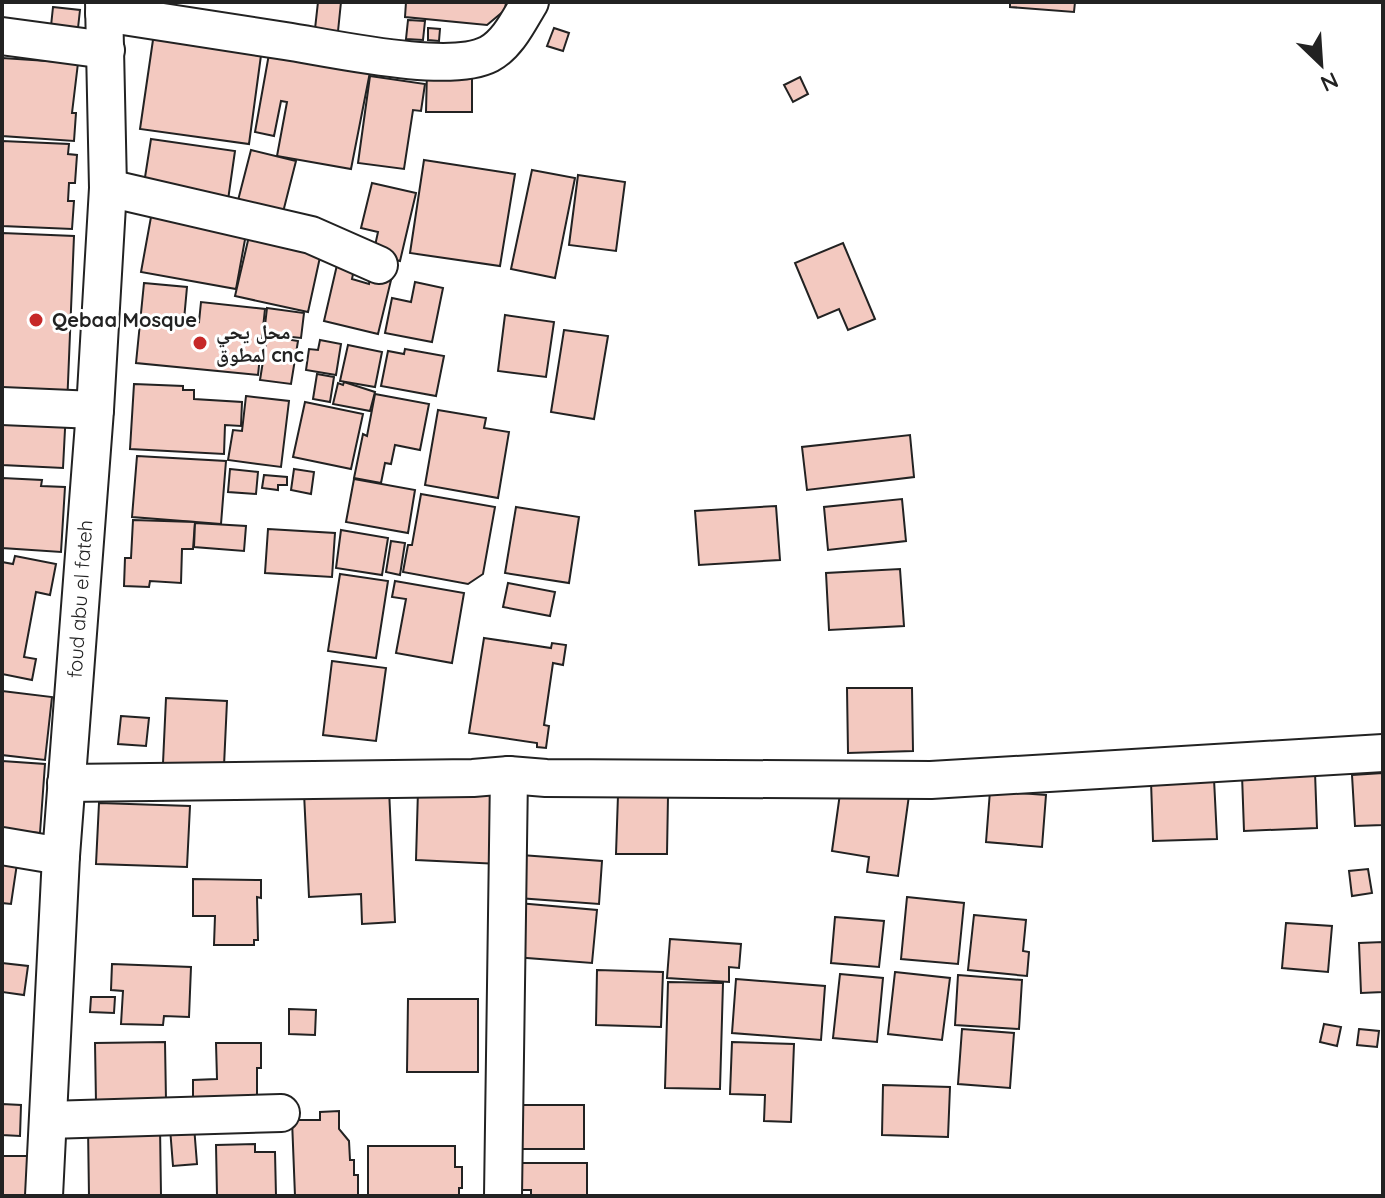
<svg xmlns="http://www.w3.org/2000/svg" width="1385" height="1198" font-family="Quicksand,'Noto Naskh Arabic',sans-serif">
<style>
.building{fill:#f3c9c0;stroke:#222;stroke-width:2}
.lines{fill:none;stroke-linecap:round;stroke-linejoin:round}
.minor-casing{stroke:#222;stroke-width:40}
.minor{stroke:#fff;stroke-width:36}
.poi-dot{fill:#c62828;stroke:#fff;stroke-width:3}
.labels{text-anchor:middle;stroke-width:6;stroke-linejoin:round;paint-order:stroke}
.poi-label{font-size:20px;font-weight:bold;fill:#222;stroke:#fff;text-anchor:start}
.street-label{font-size:20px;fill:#222;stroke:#fff}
</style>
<rect width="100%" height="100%" fill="#fff"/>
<g class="building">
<path d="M318,2h23l-4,39 -23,-3z"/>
<path d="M406,2h100l-1,8 -18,15 -82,-8z"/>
<path d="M1010,2h65l-1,10 -64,-5z"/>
<path d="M53,7l27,3 -2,18 -27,-2z"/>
<path d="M408,20l17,1 -2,19 -17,-1z"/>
<path d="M428,28l12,1 -1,12 -11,-1z"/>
<path d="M554,28l15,5 -6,18 -16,-5z"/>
<path d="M154,33l108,15 -13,96 -109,-15z"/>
<path d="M269,54l101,18 -19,97 -74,-13 10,-54 -6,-1 -7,35 -19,-4z"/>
<path d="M2,58l76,5 -6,50h4l-2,28 -72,-5z"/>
<path d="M427,71h45v41h-46z"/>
<path d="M370,76l55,8 -4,27 -8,-1 -9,59 -46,-6z"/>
<path d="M800,77l8,17 -15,8 -9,-17z"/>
<path d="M151,139l84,12 -8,56 -84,-17z"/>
<path d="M2,141l67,3 -1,10 9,1 -2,28h-6l-1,18h6l-2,28 -70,-3z"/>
<path d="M251,150l45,11 -16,63 -45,-12z"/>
<path d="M424,160l91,14 -15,92 -90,-13z"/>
<path d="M532,170l43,8 -20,100 -44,-9z"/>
<path d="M578,175l47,7 -9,69 -47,-6z"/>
<path d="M372,183l44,10 -16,68 -27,-6 5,-23 -17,-4z"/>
<path d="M153,206l95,17 -12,66 -95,-17z"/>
<path d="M250,232l72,16 -14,64 -73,-16z"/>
<path d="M2,233l72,3 -7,171 -65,-2z"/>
<path d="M843,243l32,76 -27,11 -9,-21 -21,9 -23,-55z"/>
<path d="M337,265l17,4 -2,10 17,5 2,-13 21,5 -14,58 -54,-13z"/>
<path d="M415,282l28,6 -11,54 -47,-9 7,-35 19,4z"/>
<path d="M144,283l43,4 -3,33 15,2 2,-20 64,7 -7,66 -122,-12z"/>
<path d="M267,308l37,5 -3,25 -37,-4z"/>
<path d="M505,315l49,7 -8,55 -48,-6z"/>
<path d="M564,330l44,6 -14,83 -43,-7z"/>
<path d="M267,336l31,5 -7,43 -31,-4z"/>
<path d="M320,340l21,4 -5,31 -30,-5 3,-21 9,1z"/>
<path d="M348,345l34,7 -7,35 -35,-6z"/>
<path d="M405,349l39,7 -8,40 -55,-10 7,-35 16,3z"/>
<path d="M317,374l17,3 -4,25 -17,-3z"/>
<path d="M344,382l31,10 -5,19 -37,-7 5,-21 5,2z"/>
<path d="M134,384l49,2v4h11v9l48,3 -1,24 -16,-1 -1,29 -94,-5z"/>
<path d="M375,394l54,10 -9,46 -25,-5 -4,19 -6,-1 -4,20 -27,-5 9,-44 4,2z"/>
<path d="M246,396l43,5 -8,66 -53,-7 5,-30 9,1z"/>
<path d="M305,402l58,12 -12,55 -58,-12z"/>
<path d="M2,407l64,3 -3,58 -61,-3z"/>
<path d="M438,410l48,8 -2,10 25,4 -11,66 -73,-13z"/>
<path d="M910,435l4,42 -107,13 -5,-43z"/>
<path d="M137,456l89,5 -5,63 -89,-7z"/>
<path d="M230,469l28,3 -2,22 -28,-2z"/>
<path d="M294,469l20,3 -3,22 -20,-4z"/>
<path d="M264,475l23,2v8h-9v5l-16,-2z"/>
<path d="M2,478l40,2 -1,6 24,1 -4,65 -59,-4z"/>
<path d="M354,479l61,11 -7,43 -62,-11z"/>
<path d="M421,494l74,13 -12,67 -15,10 -65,-12 5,-27h4z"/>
<path d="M902,499l4,42 -78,9 -4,-43z"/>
<path d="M776,506l4,54 -81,5 -4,-54z"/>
<path d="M516,507l63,10 -10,66 -64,-10z"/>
<path d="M133,520l62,2 -2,27h-11l-1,34 -31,-2 -1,6 -25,-1 1,-28h6z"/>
<path d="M195,523l51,3 -2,25 -50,-4z"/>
<path d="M268,529l67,4 -3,44 -67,-4z"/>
<path d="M341,530l47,8 -6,37 -46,-7z"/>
<path d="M391,541l14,2 -5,32 -14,-3z"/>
<path d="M15,556l41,8 -6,31 -14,-3 -12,65 12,2 -4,21 -30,-6v-112l11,2z"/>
<path d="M900,569l4,57 -75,4 -3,-57z"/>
<path d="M340,574l48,7 -12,77 -48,-7z"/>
<path d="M395,581l69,12 -12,70 -56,-10 10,-54 -14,-2z"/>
<path d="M508,583l47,9 -5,24 -47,-9z"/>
<path d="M484,638l67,10 1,-5 14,2 -3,20 -10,-2 -9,62 5,1 -3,22 -9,-1v-4l-68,-10z"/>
<path d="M332,661l54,7 -10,73 -53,-6z"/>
<path d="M847,688h65l1,63 -65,2z"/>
<path d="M2,691l50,6 -7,63 -43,-5z"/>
<path d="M166,698l61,3 -3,65 -61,-3z"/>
<path d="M121,716l28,2 -3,28 -28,-2z"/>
<path d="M2,761l43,3 -5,69 -38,-3z"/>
<path d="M1315,772l2,56 -73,3 -2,-56z"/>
<path d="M1383,773v52l-28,1 -3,-51z"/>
<path d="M842,779l68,9 -12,88 -31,-4 2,-15 -37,-6z"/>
<path d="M1214,779l3,60 -64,2 -2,-60z"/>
<path d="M389,789l6,133 -33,2 -1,-30 -52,3 -5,-104z"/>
<path d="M418,790l85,3 -3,71 -84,-4z"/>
<path d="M990,791l56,4 -4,52 -56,-5z"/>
<path d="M618,795l50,1 -1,58h-51z"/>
<path d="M99,803l91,3 -3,61 -91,-3z"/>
<path d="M2,855l16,2 -7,47 -9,-1z"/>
<path d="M521,855l81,6 -3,43 -81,-6z"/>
<path d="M1368,869l4,24 -20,3 -3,-25z"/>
<path d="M193,879l68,1v18l-4,-1 1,43h-4v5h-40l1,-29h-22z"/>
<path d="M907,897l57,6 -6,61 -57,-5z"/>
<path d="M518,903l79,7 -5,53 -78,-6z"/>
<path d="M974,915l52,5 -3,31 6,1 -2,24 -59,-6z"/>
<path d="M835,917l49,4 -5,46 -48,-4z"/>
<path d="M1286,923l46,3 -4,46 -46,-4z"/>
<path d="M670,939l71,5 -2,24 -10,-1v15l-62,-4z"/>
<path d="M1383,942v50l-22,1 -2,-50z"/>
<path d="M2,963l26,3 -4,29 -22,-3z"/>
<path d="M112,964l79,3 -2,50 -25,-1 -1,9 -42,-1 2,-33 -12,-1z"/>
<path d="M597,970l66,2 -2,55 -65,-2z"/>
<path d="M895,972l55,6 -8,62 -54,-6z"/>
<path d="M840,974l43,4 -6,64 -44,-4z"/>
<path d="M958,975l64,5 -3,49 -64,-4z"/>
<path d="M736,979l89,7 -4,54 -89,-7z"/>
<path d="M668,982l55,1 -3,106 -55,-1z"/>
<path d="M91,997h24l-1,16 -24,-1z"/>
<path d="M408,999h70v73h-71z"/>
<path d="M289,1009l27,1 -1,25 -26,-1z"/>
<path d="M1324,1024l17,3 -4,19 -17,-4z"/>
<path d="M962,1029l52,4 -4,55 -52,-4z"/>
<path d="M1359,1029l20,2 -2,16 -20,-2z"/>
<path d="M165,1042l1,59 -70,2 -1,-60z"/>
<path d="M732,1042l62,2 -3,78 -27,-1 1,-26 -35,-1z"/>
<path d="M216,1043h45v25h-4v29l-64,1v-18l24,-1z"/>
<path d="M883,1085l67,2 -2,50 -66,-2z"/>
<path d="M2,1104l19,1 -1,31 -18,-1z"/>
<rect x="509" y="1105" width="75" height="44"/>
<path d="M339,1111v18l10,12 1,19h4v15h4v21h-63l-3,-76h28v-8z"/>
<path d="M160,1126l1,70h-72l-1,-69z"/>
<path d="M194,1126l3,38 -24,2 -3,-38z"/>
<path d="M255,1144v8h20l1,44h-59l-1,-51z"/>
<path d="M368,1146h87v21h7v21h-3v8h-91z"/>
<rect x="2" y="1156" width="28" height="40"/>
<path d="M520,1163h67v33h-56v-6h-11z"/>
</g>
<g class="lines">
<defs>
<g id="minor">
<path d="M104,13c60,9 120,18 181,28 46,7 164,34 204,13 19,-10 30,-34 41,-52"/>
<path d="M2,36l104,14"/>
<path d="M108,188l203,47 68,30"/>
<path d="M2,406l93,4"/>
<path d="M66,783l407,-5 36,-3 37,3 385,2 452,-27"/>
<path d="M2,846l59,10"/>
<path d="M48,1120l233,-7"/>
<path d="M44,1196l17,-340 34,-446 13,-222 -4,-186"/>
<path d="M503,1196l6,-421"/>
</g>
</defs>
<use href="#minor" class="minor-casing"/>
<use href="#minor" class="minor"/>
</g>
<g class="poi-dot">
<circle cx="36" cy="320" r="8"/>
<circle cx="200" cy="343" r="8"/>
</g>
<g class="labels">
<g class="poi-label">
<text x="52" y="327">Qebaa Mosque</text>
<text x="216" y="339">محل يحي<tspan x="216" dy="23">لمطوق cnc</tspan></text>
</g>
<g class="street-label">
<text transform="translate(80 599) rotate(-86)" y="7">foud abu el fateh</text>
</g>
</g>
<rect width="1385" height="1198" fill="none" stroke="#222222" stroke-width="8"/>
<g transform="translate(1321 64) rotate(155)" stroke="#ffffff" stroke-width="6" paint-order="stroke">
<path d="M0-6L14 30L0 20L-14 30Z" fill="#222222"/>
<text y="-12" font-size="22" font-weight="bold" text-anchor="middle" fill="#222222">N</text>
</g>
</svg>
